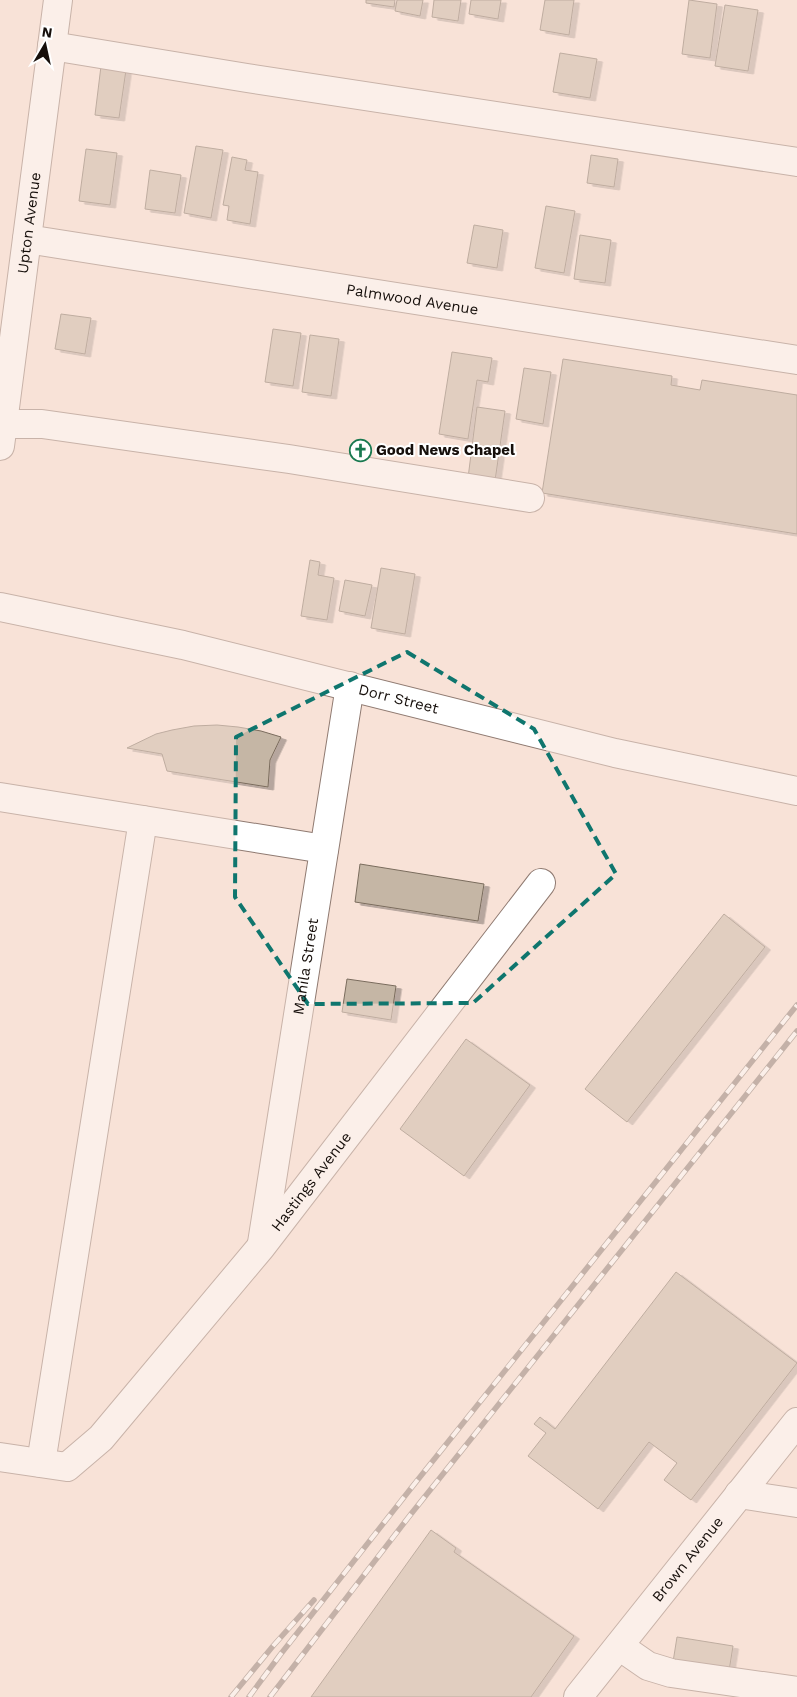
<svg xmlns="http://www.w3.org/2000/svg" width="797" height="1697" font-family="'Work Sans',sans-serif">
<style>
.building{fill:#c5b6a5;stroke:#7a6c5d;filter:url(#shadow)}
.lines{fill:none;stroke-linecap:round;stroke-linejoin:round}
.minor-casing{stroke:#8f7a71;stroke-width:30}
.major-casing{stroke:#8f7a71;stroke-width:30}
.minor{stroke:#fff;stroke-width:28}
.major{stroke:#fff;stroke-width:28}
.rail-casing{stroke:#85776f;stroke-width:5.5}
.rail{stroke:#fff;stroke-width:4;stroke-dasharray:11;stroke-linecap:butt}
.marked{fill:none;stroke:#0f766e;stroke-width:4;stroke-dasharray:10 6;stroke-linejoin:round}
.labels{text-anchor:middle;stroke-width:4;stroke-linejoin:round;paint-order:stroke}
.street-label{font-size:15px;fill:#160f0b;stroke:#fff}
.poi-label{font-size:15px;font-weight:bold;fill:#160f0b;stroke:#fff;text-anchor:start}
</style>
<defs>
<filter id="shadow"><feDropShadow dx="5.5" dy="3" stdDeviation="0" flood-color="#0004"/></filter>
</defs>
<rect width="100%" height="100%" fill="#f8e2d7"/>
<g class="building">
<path d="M366,0h29l-1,7 -28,-4z"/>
<path d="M397,0h26l-3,16 -25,-5z"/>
<path d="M434,0h27l-3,21 -26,-4z"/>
<path d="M471,0h30l-3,19 -29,-5z"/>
<path d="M545,0h29l-5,35 -29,-5z"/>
<path d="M689,0l28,4 -7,54 -28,-4z"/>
<path d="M725,5l33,5 -10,61 -33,-5z"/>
<path d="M560,53l37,6 -7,39 -37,-6z"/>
<path d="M101,66l25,4 -7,48 -24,-3z"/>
<path d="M196,146l27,4 -12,68 -27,-5z"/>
<path d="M86,149l31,4 -7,52 -31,-4z"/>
<path d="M591,155l27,4 -4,28 -27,-4z"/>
<path d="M232,157l15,3 -2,10 13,2 -8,52 -23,-4 2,-14 -6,-1z"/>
<path d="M150,170l31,5 -6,38 -30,-4z"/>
<path d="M546,206l29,5 -11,62 -29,-5z"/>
<path d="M474,225l29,5 -6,38 -30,-5z"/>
<path d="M580,235l31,5 -6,43 -31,-4z"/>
<path d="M61,314l30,4 -6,36 -30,-5z"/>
<path d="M273,329l28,4 -8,53 -28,-4z"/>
<path d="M310,335l29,4 -8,57 -29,-4z"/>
<path d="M452,352l40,6 -4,24 -11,-2 -9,59 -29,-5z"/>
<path d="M563,359l109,17 -1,9 29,5 2,-10 95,15v139l-255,-41z"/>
<path d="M524,368l27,4 -8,52 -27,-5z"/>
<path d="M477,407l28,4 -10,70 -27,-3z"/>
<path d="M310,560l10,2 -2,13 16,3 -7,42 -26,-4z"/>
<path d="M381,568l34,6 -10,60 -34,-6z"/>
<path d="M345,580l27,5 -7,31 -26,-5z"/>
<path d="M217,725l21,2 23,4 20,6 -11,23 -2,27 -101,-16 -5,-17 -35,-6 29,-14 16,-4 22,-4z"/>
<path d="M360,864l124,20 -6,37 -123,-19z"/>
<path d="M724,914l41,33 -138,175 -42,-33z"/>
<path d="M347,979l49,7 -5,34 -49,-8z"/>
<path d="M466,1039l64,46 -66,91 -64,-47z"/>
<path d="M676,1272l121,91 -106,137 -27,-20 13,-17 -28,-21 -51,67 -70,-53 18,-23 -12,-9 6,-7 15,12z"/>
<path d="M431,1530l25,18 -2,4 120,84 -43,61h-220z"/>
<path d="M677,1637l56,9 -4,25 -56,-9z"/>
</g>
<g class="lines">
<defs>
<g id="minor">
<path d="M52,46l195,32 550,84"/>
<path id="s1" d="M27,239l770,121"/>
<path d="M3,424h39l247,35 241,39"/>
<path id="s2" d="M0,446l58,-446"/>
<path d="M0,797l324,52"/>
<path id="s3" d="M262,1243l88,-557"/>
<path id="s4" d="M0,1457l67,10 34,-29 160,-191 280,-364"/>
<path d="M41,1463l102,-643"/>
<path d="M739,1494l58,9"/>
<path d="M619,1646l29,20 23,7 126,18"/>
<path id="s5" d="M578,1697l219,-275"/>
</g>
<g id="major">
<path id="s6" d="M0,607l183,38 432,108 182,38"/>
</g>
</defs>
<use href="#minor" class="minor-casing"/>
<use href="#major" class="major-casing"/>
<use href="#minor" class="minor"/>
<use href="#major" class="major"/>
<defs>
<g id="rail">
<path d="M231,1697l42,-51 41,-46"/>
<path d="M249,1697l31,-42 132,-168 385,-482"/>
<path d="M270,1697l141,-183 386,-483"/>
</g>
</defs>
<use href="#rail" class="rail-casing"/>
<use href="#rail" class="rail"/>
</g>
<path d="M0 0H797V1697H0ZM407,652l127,77 82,145 -143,129 -165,1 -73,-107 1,-160z" fill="#f8e2d7" fill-opacity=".55" fill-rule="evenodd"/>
<path class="marked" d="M407,652l127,77 82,145 -143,129 -165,1 -73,-107 1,-160z"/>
<defs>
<symbol id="church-ring" viewBox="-11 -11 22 22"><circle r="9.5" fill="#fff" stroke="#197950" stroke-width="1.5"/><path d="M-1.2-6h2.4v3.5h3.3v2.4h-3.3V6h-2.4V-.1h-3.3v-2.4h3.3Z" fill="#197950"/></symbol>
</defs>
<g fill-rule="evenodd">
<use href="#church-ring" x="348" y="438" width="25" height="25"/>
</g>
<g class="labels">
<g class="street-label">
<text dy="5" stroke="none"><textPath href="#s2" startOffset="225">Upton Avenue</textPath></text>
<text dy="5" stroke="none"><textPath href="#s1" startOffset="390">Palmwood Avenue</textPath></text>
<text dy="5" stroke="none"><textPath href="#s6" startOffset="409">Dorr Street</textPath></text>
<text dy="5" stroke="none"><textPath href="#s3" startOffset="280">Manila Street</textPath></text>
<text dy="5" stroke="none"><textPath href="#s4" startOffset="444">Hastings Avenue</textPath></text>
<text dy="5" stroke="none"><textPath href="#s5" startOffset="176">Brown Avenue</textPath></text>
</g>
<g class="poi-label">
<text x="376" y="455">Good News Chapel</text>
</g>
</g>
<g transform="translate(45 45) rotate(9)" stroke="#ffffff" stroke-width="4" paint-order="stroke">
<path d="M0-4L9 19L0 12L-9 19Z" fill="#160f0b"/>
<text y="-8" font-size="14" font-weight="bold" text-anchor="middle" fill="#160f0b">N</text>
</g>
</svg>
